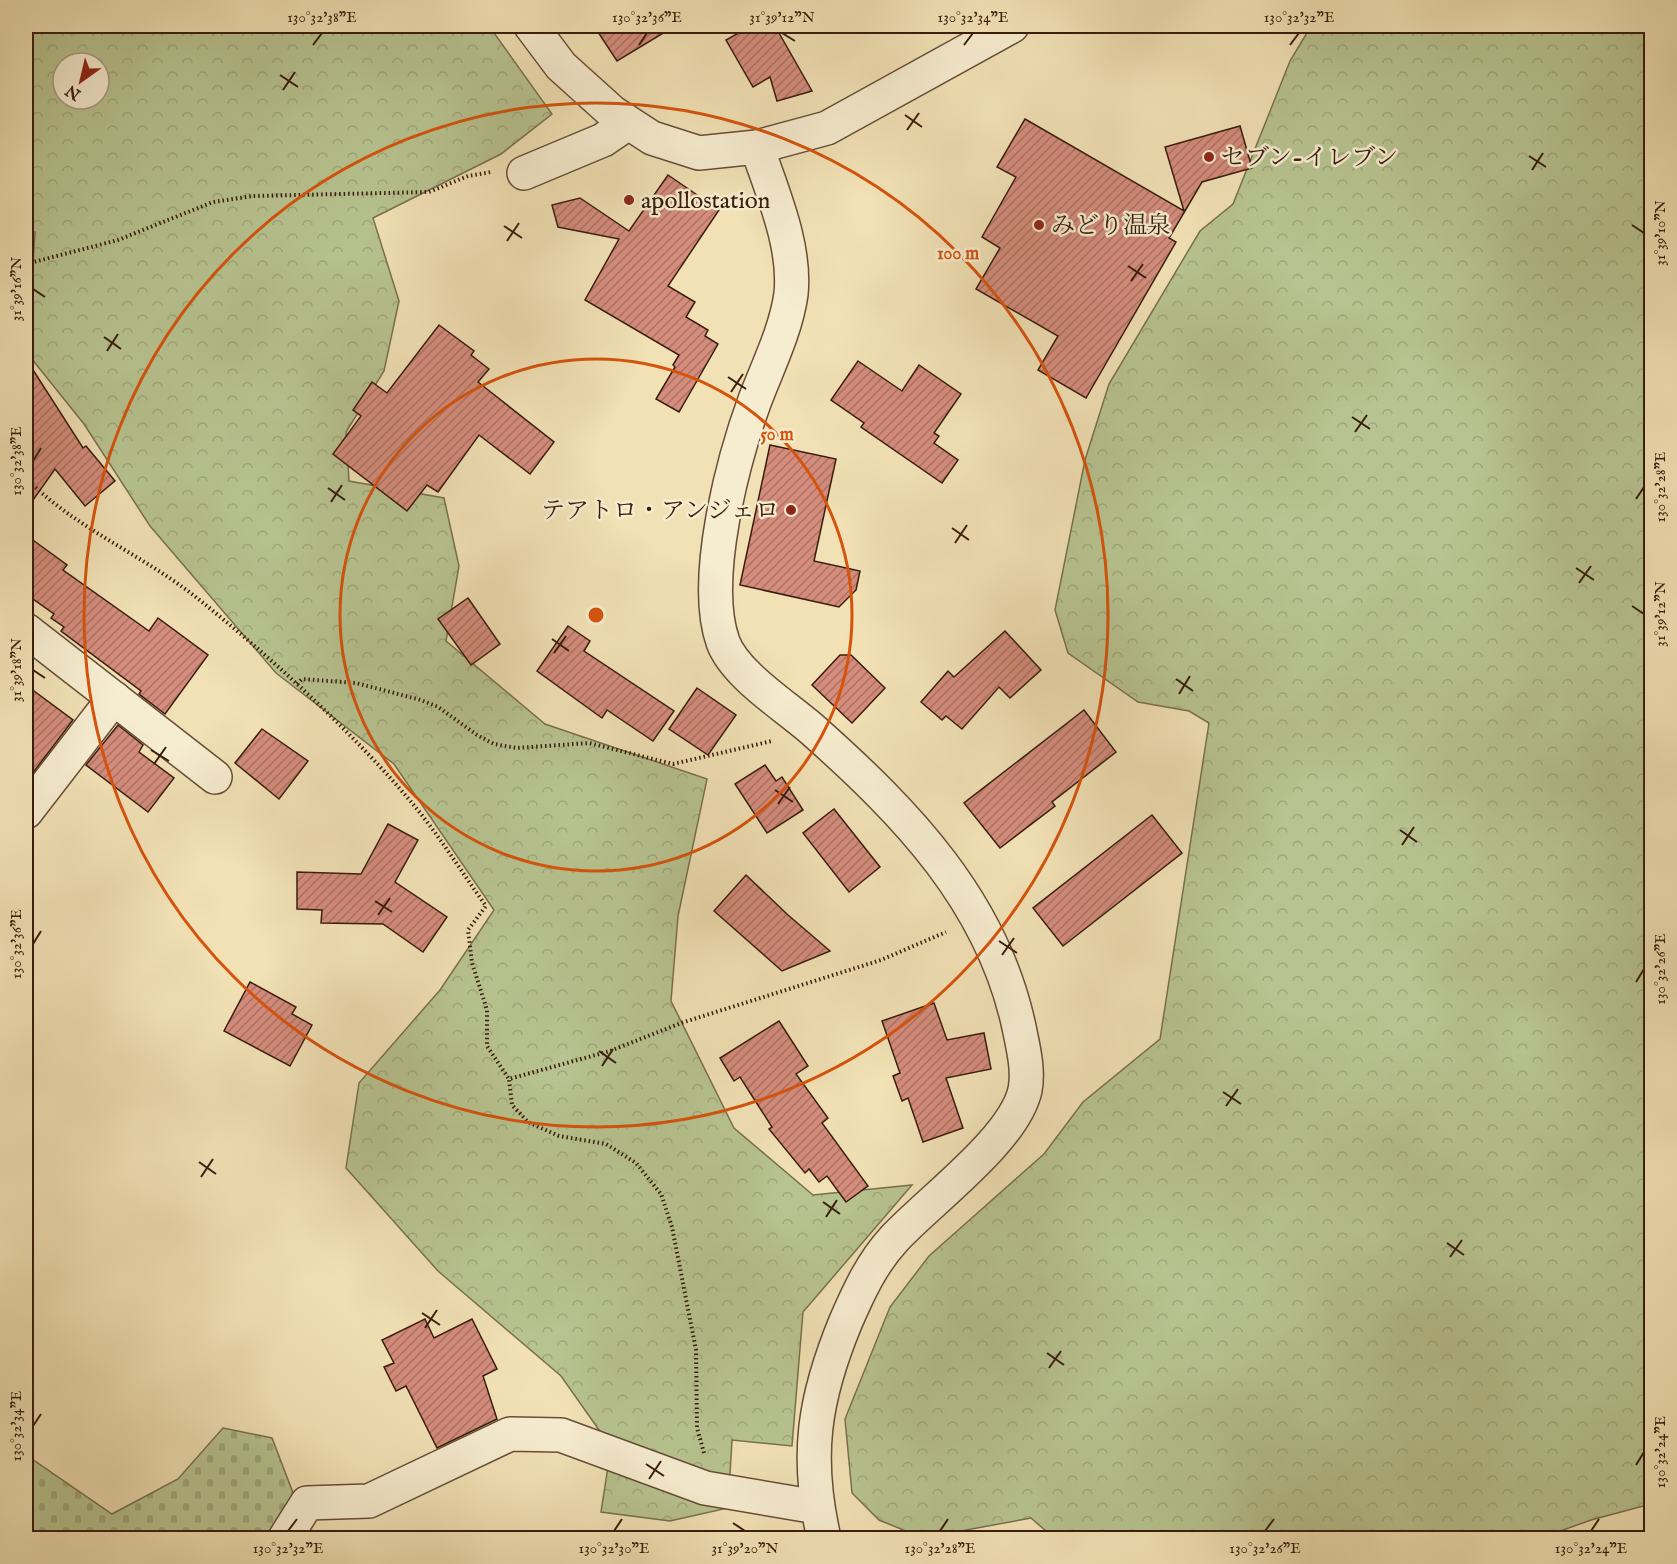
<svg xmlns="http://www.w3.org/2000/svg" width="1677" height="1564" font-family="'IM FELL English','Noto Serif JP',serif">
<style>
.forest{fill:url(#forest-crowns);stroke:#78704e;stroke-width:1.5;fill-rule:evenodd}
.cemetery{fill:url(#cemetery-stones);stroke:#78704e;stroke-width:1.5}
.building{fill:url(#building-hatch);stroke:#391c0d;stroke-width:1.5}
.lines{fill:none;stroke-linecap:round;stroke-linejoin:round}
.minor-casing{stroke:#674d37;stroke-width:36}
.path{stroke:#391c0d;stroke-width:4;stroke-dasharray:1.5 3;stroke-linecap:butt}
.minor{stroke:#f6eccf;stroke-width:33}
.ticks{fill:none;stroke:#391c0d;stroke-width:2}
.ring{fill:none;stroke:#d6530c;stroke-width:3}
.poi-dot{fill:#8f2418;stroke:#f6eccf;stroke-width:2}
.labels{text-anchor:middle;stroke-width:5;stroke-linejoin:round;paint-order:stroke}
.poi-label{font-size:24px;fill:#391c0d;stroke:#f6eccf;text-anchor:start}
.centre{fill:#d6530c;stroke:#f6eccf;stroke-width:3}
.ring-label{font-size:18px;text-anchor:middle;font-weight:bold;fill:#d6530c;stroke:#f6eccf;stroke-width:5;stroke-linejoin:round;paint-order:stroke}
.neatline{fill:none;stroke:#391c0d;stroke-width:2}
.ticks-label{font-size:15px;text-anchor:middle;fill:#391c0d}
</style>
<defs>
<pattern id="forest-crowns" width="20" height="18" patternUnits="userSpaceOnUse" patternTransform="scale(1.5)"><rect width="20" height="18" fill="#b7c390"/><path d="M2 6a3 3 0 1 1 6 0M12 15a3 3 0 1 1 6 0" fill="none" stroke="#9ea77b"/></pattern>
<pattern id="cemetery-stones" width="16" height="16" patternUnits="userSpaceOnUse" patternTransform="scale(1.5)"><rect width="16" height="16" fill="#b7c390"/><path d="M2 7V4a2 2 0 0 1 4 0v3zM10 15v-3a2 2 0 0 1 4 0v3z" fill="#9ea77b"/></pattern>
<pattern id="building-hatch" width="6" height="6" patternUnits="userSpaceOnUse" patternTransform="scale(1.5)"><rect width="6" height="6" fill="#d48c7c"/><path d="M-1 1l2-2M0 6l6-6M5 7l2-2" fill="none" stroke="#ad7264"/></pattern>
</defs>
<rect width="100%" height="100%" fill="#f1e1b5"/>
<filter id="stains"><feTurbulence type="fractalNoise" baseFrequency=".00333" numOctaves="4"/><feColorMatrix values="0 0 0 0 .2 0 0 0 0 .09 0 0 0 0 .02 0 0 0 .5 -.17"/></filter>
<radialGradient id="worn" r=".72"><stop offset=".6" stop-color="#630" stop-opacity="0"/><stop offset="1" stop-color="#630" stop-opacity=".3"/></radialGradient>
<g class="forest">
<path d="M26,26h463l63,88 -51,40 -128,64 26,83 -15,70 -38,61 3,49 95,17 15,68 -13,75 99,83 162,55 -29,137 -7,85 63,127 79,67 99,-10 -109,127 -11,134 -60,-6 -4,68 -58,13 -69,-9 10,-65 -50,-71 -123,-105 -92,-103 13,-85 81,-93 54,-80 -100,-146 -118,-91 -126,-147 -66,-102 -57,-71 8,-121 -9,-1zM63,63h36v36h-36z"/>
<path d="M1311,26h340v1478l-60,16 -50,18h-487l-23,-20 -108,20 -44,-18 -27,-27 -7,-74 45,-112 39,-51 115,-102 39,-52 77,-63 49,-316 -20,-12 -51,-9 -70,-49 -13,-43 30,-150 24,-76 91,-153 33,-27 57,-143z"/>
</g>
<path class="cemetery" d="M223,1428l49,10 23,60 -24,40h-245v-83l86,59 66,-35z"/>
<g class="building">
<path d="M594,26h81l-58,35z"/>
<path d="M751,26h24l37,65 -35,10 -7,-24 -17,10 -27,-47z"/>
<path d="M1025,119l159,92 -19,-64 75,-21 12,42 -50,14 -33,56 7,4 -90,156 -48,-28 20,-34 -82,-47 24,-41 -18,-11 34,-60 -19,-10z"/>
<path d="M668,175l51,35 -51,76 27,16 -9,15 22,13 -3,6 13,8 -39,68 -23,-13 19,-32 -2,-2 6,-10 -94,-55 34,-61 -61,-12 -6,-22 28,-7 49,33z"/>
<path d="M439,325l35,26 -3,4 18,14 -11,13 76,60 -24,32 -51,-39 -41,57 -11,-7 -20,26 -74,-57 28,-38 -8,-6 19,-28 15,11z"/>
<path d="M26,359l57,89 3,-2 29,35 -30,25 -30,-37 -29,41z"/>
<path d="M858,361l44,30 17,-26 42,29 -27,39 5,3 -5,7 24,17 -16,23 -81,-56 3,-4 -33,-23z"/>
<path d="M770,445l66,14 -22,102 46,10 -4,19 -17,17 -99,-22z"/>
<path d="M26,535l41,30 -4,5 86,61 9,-13 50,37 -43,59 -26,-20 2,-3 -80,-60 3,-4 -13,-9 3,-4 -28,-20z"/>
<path d="M468,598l32,46 -29,21 -33,-46z"/>
<path d="M568,626l22,15 -6,10 90,60 -21,30 -46,-31 -5,8 -65,-47z"/>
<path d="M1005,631l36,39 -31,28 -11,-11 -37,42 -16,-13 -4,4 -21,-18 27,-31 6,6z"/>
<path d="M840,655h11l34,33 -33,35 -40,-38z"/>
<path d="M26,685l47,35 -47,62z"/>
<path d="M697,688l39,27 -28,40 -39,-26z"/>
<path d="M1084,710l32,42 -64,50 3,4 -55,42 -36,-45z"/>
<path d="M118,725l25,20 -4,7 35,26 -26,34 -62,-47z"/>
<path d="M262,729l46,32 -29,38 -44,-36z"/>
<path d="M765,765l11,16 6,-4 21,33 -36,23 -32,-49z"/>
<path d="M834,809l46,58 -31,25 -46,-59z"/>
<path d="M1152,815l30,38 -119,93 -30,-38z"/>
<path d="M388,824l30,16 -23,42 52,35 -24,35 -40,-28 -62,-1 1,-13 -25,-1v-37l64,2z"/>
<path d="M746,875l42,40 42,36 -48,20 -68,-60z"/>
<path d="M250,982l46,25 -4,7 20,11 -22,41 -66,-35z"/>
<path d="M934,1003l13,37 37,-7 7,36 -45,9 17,50 -40,14 -15,-44 -6,3 -9,-25 7,-3 -18,-52z"/>
<path d="M779,1021l29,45 -12,8 32,44 -6,5 46,63 -22,16 -19,-26 -8,6 -10,-13 -4,4 -36,-44 3,-2 -32,-50 -6,4 -14,-23z"/>
<path d="M425,1319l9,19 38,-19 25,50 -14,7 14,43 -60,29 -31,-62 -10,5 -12,-24 10,-4 -12,-23z"/>
</g>
<g class="lines">
<defs>
<g id="minor">
<path d="M531,26l30,40 51,46 40,26 47,15 58,-6 70,-19 185,-102"/>
<path d="M757,147c15,45 39,98 34,147 -5,36 -23,72 -36,106 -22,60 -54,180 -32,242 12,33 64,65 91,89 92,82 178,170 205,296 4,20 10,43 6,63 -11,50 -96,111 -131,149 -22,24 -35,52 -48,82 -32,77 -41,135 -22,217"/>
<path d="M524,173l79,-33 25,-17"/>
<path d="M26,630l189,147"/>
<path d="M26,812l88,-114"/>
<path d="M285,1538l22,-35 62,-2 141,-67 51,1 144,53 112,19"/>
</g>
</defs>
<use href="#minor" class="minor-casing"/>
<g class="path">
<path d="M26,264l92,-24 95,-38 40,-6 176,-4 39,-16 23,-4"/>
<path d="M26,478c47,49 117,77 171,120 74,59 160,138 220,211 25,31 46,65 69,97l-18,24 4,33 15,47v36l22,33"/>
<path d="M297,684l5,-5 54,4 65,17 17,7 39,28 17,9 23,4 72,-5 84,21 99,-23"/>
<path d="M704,1453l-7,-25 -1,-78 -24,-123 -11,-33 -25,-31 -30,-19 -47,-8 -31,-14 -16,-17 -3,-26 101,-28 71,-28 200,-63 65,-28"/>
</g>
<use href="#minor" class="minor"/>
</g>
<path class="ticks" d="M782,33l13,8M313,45l9,-12M639,45l8,-12M964,45l9,-12M1290,45l9,-12M280,75l18,12M283,90l12,-18M905,115l17,12M907,130l12,-17M1529,156l17,11M1532,170l11,-17M1632,225l12,8M504,226l18,12M507,241l12,-18M1128,266l18,12M1131,281l12,-17M33,289l12,8M104,337l17,12M107,351l11,-17M728,377l18,12M731,392l12,-18M1352,417l18,12M1355,432l12,-17M33,461l8,-13M328,488l17,12M1636,499l8,-12M331,502l11,-17M952,528l17,12M955,543l12,-18M1576,568l18,12M1579,583l12,-17M1632,606l12,8M552,639l17,12M554,653l12,-17M33,670l12,8M1176,679l17,12M1179,694l11,-18M151,750l18,11M154,764l12,-17M775,790l18,12M778,804l12,-17M1400,830l17,12M1402,845l12,-18M375,901l17,11M378,915l12,-17M999,941l18,12M33,944l8,-13M1002,955l12,-17M1636,982l8,-13M599,1051l17,12M602,1066l11,-17M1223,1092l18,12M1226,1106l12,-17M199,1162l17,12M201,1177l12,-18M823,1202l17,12M826,1217l11,-17M1447,1243l17,12M1450,1257l12,-17M422,1313l18,12M425,1328l12,-18M1047,1353l17,12M1049,1368l12,-17M33,1426l8,-12M646,1464l18,12M1636,1465l8,-13M649,1479l12,-18M733,1523l12,8M288,1531l9,-12M614,1531l8,-12M940,1531l8,-12M1265,1531l9,-12M1591,1531l8,-12"/>
<g class="ring">
<circle cx="596" cy="615" r="256"/>
<circle cx="596" cy="615" r="512"/>
</g>
<g class="poi-dot">
<circle cx="1209" cy="157" r="6"/>
<circle cx="629" cy="200" r="6"/>
<circle cx="1039" cy="225" r="6"/>
<circle cx="791" cy="510" r="6"/>
</g>
<g class="labels">
<g class="poi-label">
<text x="1221" y="165">セブン-イレブン</text>
<text x="641" y="208">apollostation</text>
<text x="1051" y="233">みどり温泉</text>
<text x="779" y="518" text-anchor="end">テアトロ・アンジェロ</text>
</g>
</g>
<circle cx="596" cy="615" r="9" class="centre"/>
<g class="ring-label">
<text x="958" y="259">100 m</text>
<text x="777" y="440">50 m</text>
</g>
<rect width="1677" height="1564" fill="none" stroke="#f1e1b5" stroke-width="66"/>
<g transform="translate(81 81) rotate(214)"><circle r="28" fill="#f6eccf" stroke="#aa9981" stroke-width="1.5"/>
<path d="M0-4.5L10 22L0 15L-10 22Z" fill="#8f2418"/>
<text y="-9" font-size="16" font-weight="bold" text-anchor="middle" fill="#391c0d">N</text>
</g>
<rect x="33" y="33" width="1611" height="1498" class="neatline"/>
<g class="ticks-label">
<text x="322" y="22">130°32'38"E</text>
<text x="647" y="22">130°32'36"E</text>
<text x="782" y="22">31°39'12"N</text>
<text x="973" y="22">130°32'34"E</text>
<text x="1299" y="22">130°32'32"E</text>
<text transform="translate(1660 233) rotate(-90)" y="5">31°39'10"N</text>
<text transform="translate(16 289) rotate(-90)" y="5">31°39'16"N</text>
<text transform="translate(16 461) rotate(-90)" y="5">130°32'38"E</text>
<text transform="translate(1660 487) rotate(-90)" y="5">130°32'28"E</text>
<text transform="translate(1660 614) rotate(-90)" y="5">31°39'12"N</text>
<text transform="translate(16 670) rotate(-90)" y="5">31°39'18"N</text>
<text transform="translate(16 944) rotate(-90)" y="5">130°32'36"E</text>
<text transform="translate(1660 969) rotate(-90)" y="5">130°32'26"E</text>
<text transform="translate(16 1426) rotate(-90)" y="5">130°32'34"E</text>
<text transform="translate(1660 1452) rotate(-90)" y="5">130°32'24"E</text>
<text x="288" y="1553">130°32'32"E</text>
<text x="614" y="1553">130°32'30"E</text>
<text x="745" y="1553">31°39'20"N</text>
<text x="940" y="1553">130°32'28"E</text>
<text x="1265" y="1553">130°32'26"E</text>
<text x="1591" y="1553">130°32'24"E</text>
</g>
<rect width="100%" height="100%" filter="url(#stains)"/>
<rect width="100%" height="100%" fill="url(#worn)"/>
</svg>
